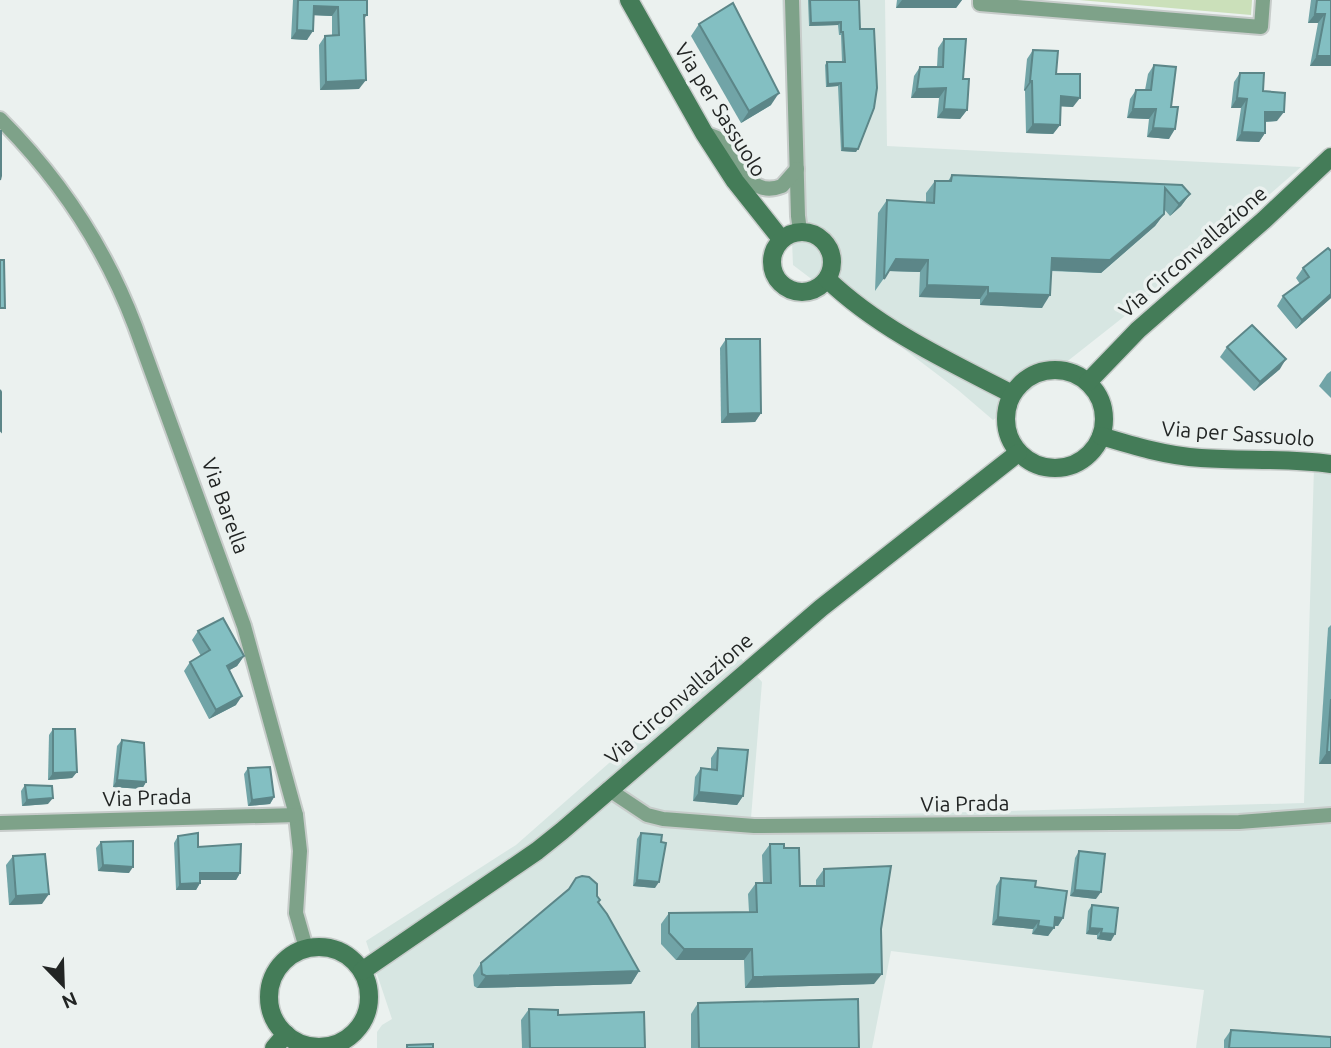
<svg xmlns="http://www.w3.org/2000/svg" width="1331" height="1048" font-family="Ubuntu,sans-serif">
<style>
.built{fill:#d7e6e2}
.green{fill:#cbe0ba}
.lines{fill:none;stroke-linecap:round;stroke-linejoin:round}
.street-casing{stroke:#c7ccca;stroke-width:18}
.secondary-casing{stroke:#c7ccca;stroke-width:21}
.street{stroke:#7ea289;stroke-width:14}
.secondary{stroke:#447c58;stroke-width:18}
.wall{fill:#71a4a7}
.shaded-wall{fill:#5c8688}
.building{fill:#83bfc2;stroke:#5c8688;stroke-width:2}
.labels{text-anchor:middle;stroke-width:7;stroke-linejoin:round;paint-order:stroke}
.street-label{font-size:21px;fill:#222524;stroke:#ebf1ef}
</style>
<rect width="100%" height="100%" fill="#ebf1ef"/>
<g class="built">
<path d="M782,0h103l2,146 414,21 -128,111 -180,142 -35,-30 -165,-125z"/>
<path d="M1314,467l17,4v577h-135l8,-58 -313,-39 -19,97h-495v-16l5,-7 10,-6 -26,-78 150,-96 219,-193 27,30 -11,136 553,-15z"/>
</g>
<path class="green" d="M1079,0h173l-1,15z"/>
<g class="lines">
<defs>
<g id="street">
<path d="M792,0l6,216 2,15"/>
<path d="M980,0v4l281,23 2,-27"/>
<path d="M0,119c60,60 105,128 135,207l109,300 52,189 4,36 -4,62 10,35"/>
<path d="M704,133c7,3 15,4 20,10 18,19 25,56 58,43l15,-17"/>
<path d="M608,789l39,26 16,4 91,7 485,-4 92,-7"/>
<path d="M0,823l296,-8"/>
</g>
<g id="secondary">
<path d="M629,0l75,133 31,48 46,58"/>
<circle cx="802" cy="262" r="30"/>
<path d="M827,279c52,50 121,82 185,115"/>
<circle cx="1055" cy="419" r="49"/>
<path d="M1088,382l50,-52 126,-110 67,-63"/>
<path d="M1101,436c33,10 66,20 100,22 44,3 87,0 130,6"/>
<circle cx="319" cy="997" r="50"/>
<path d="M362,971l175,-120 25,-20 259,-223 197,-155"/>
<path d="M274,1048l12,-14"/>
</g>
</defs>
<use href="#street" class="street-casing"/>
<use href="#secondary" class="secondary-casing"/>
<use href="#street" class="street"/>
<use href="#secondary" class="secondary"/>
</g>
<g class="wall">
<path d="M293,0h74v15l-3,4 -5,70 -39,1 -1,-45 6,-9h7v-20l-18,-1 -7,25 -16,-1z"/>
<path d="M808,0h51l-3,152 -15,-1 -3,-65 -12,1 -1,-22 2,-3h15l-1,-27h-2l-1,-10 -29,1z"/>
<path d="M897,0h65l-6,8h-60z"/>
<path d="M1311,0h20v66h-21l8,-43h-10z"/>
<path d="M699,24l72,81 -30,18 -50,-87z"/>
<path d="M944,39l19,40 4,31 -7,9 -23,-1 2,-20h-28l3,-22 6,-9h17l1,-19z"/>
<path d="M1033,50l23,24 17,33 -13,-1v19l-7,9 -27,-1 -1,-42 -1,-1 3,-31z"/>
<path d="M1154,65l17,42 -2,32 -22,-2 2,-18 -22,-1 3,-19 6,-9h9l3,-16z"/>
<path d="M1240,73l23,18 14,30 -12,1v11l-6,9 -23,-1 5,-33h-10l3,-26z"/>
<path d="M952,175l230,10 8,9 -9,12 -11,10 -6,-7v5l-9,12 -54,47 -50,-2 -9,37 -62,-3v-6l-61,-2 1,-25 -31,-1 -14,20 3,-78 9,-13 39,2v-9l9,-12h13z"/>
<path d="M1331,251v47l-35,31 -19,-23 6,-10 17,-12 -4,-6 7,-10z"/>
<path d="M726,339l35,74 -6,9 -34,1 -1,-75z"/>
<path d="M1227,347l53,22 -26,22 -34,-34z"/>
<path d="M1331,371v27l-12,-12 8,-12z"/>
<path d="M1331,625v139h-12l9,-136z"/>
<path d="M198,631l46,25 -7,10 -8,4 7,35 -27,14 -25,-48 6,-9 11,-6 -9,-16z"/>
<path d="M53,729l24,43 -5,6 -24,2 1,-45z"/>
<path d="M122,740l24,42 -4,7 -29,-2 4,-41z"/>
<path d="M718,748l25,48 -6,9 -44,-4 2,-24 6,-9 10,1v-11z"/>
<path d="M248,768l26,29 -4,7 -22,2 -4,-32z"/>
<path d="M25,785l23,19 -26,2 -1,-15z"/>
<path d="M641,833l14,55 -22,-2 4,-47z"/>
<path d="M178,836l20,11 42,26 -4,7h-36v3l-4,7h-20l-2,-47z"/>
<path d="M101,842l28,31 -31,-2 -2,-23z"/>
<path d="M770,844l14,4 16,38h16v-6l8,-11 57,60 -7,55 -129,4 -1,-28h-68l-15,-16v-20l8,-11 80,-1 -1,-18 8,-11h7l-1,-28z"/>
<path d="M1079,851l17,48 -26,-3 5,-38z"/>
<path d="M13,856l29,48 -33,1 -3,-40z"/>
<path d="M1001,878l34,9 28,31 -5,8h-4l-6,10 -16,-2 1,-5 -41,-4 4,-39z"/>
<path d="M597,896l3,4 -2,3 41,68 -8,13 -154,4 -3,-2 -1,-11 8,-12z"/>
<path d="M1092,905l19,36 -14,-2v-4l-11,-1 2,-23z"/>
<path d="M698,1003l161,45h-168v-34z"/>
<path d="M529,1009l29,6 87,33h-123l-1,-28z"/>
<path d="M1231,1030l100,18h-107v-8z"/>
</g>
<g class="shaded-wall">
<path d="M902,0h60l-6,8h-60z"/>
<path d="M314,6l24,1 -6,9 -24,-1z"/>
<path d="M1315,14h10l-7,9h-10z"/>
<path d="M841,22l-3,3 -29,1 2,-3z"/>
<path d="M297,30l16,1 -6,9 -16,-1z"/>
<path d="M1317,56h14v10h-21z"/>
<path d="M366,80l-7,9 -39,1 6,-8z"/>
<path d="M1030,81h2l-7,10 -1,-1z"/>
<path d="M841,83l-3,3 -12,1 2,-3z"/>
<path d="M946,88l-7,10h-28l6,-9z"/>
<path d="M779,93l-8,12 -30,18 8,-12z"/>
<path d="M1061,96l19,2 -7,9 -19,-1z"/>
<path d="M1237,98l10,1 -6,9h-10z"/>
<path d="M944,109l23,1 -7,9 -23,-1z"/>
<path d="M1133,109h23l-7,10 -22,-1z"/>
<path d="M1265,112h19l-7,9 -18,1z"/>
<path d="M1033,124l27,1 -7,9 -27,-1z"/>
<path d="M1153,128l22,1 -6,10 -22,-2z"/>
<path d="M1242,132l23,1 -6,9 -23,-1z"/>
<path d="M843,148l15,1 -2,3 -15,-1z"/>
<path d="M1190,194l-9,12 -11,10 9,-12z"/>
<path d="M1164,214l-9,12 -54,47 -58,-3 9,-12z"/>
<path d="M896,259l32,1 -8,12 -32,-1z"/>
<path d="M927,285l61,2 -8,12 -61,-2z"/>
<path d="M988,293l62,2 -8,13 -62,-3z"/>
<path d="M1331,294v4l-35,31 6,-9z"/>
<path d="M1286,359l-6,10 -26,22 6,-9z"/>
<path d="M761,413l-6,9 -34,1 7,-9z"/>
<path d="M244,656l-7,10 -16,9 6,-9z"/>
<path d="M242,696l-6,9 -27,14 7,-9z"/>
<path d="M1327,752h4v12h-12z"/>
<path d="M77,772l-5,6 -24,2 5,-7z"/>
<path d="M117,780l29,2 -4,7 -29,-2z"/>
<path d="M699,792l44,4 -6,9 -44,-4z"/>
<path d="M274,797l-4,7 -22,2 4,-6z"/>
<path d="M53,798l-5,6 -26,2 5,-6z"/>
<path d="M103,865l30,2 -4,6 -31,-2z"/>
<path d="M200,873h40l-4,7h-41z"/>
<path d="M637,880l22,2 -4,6 -22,-2z"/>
<path d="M200,883l-4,7h-20l4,-6z"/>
<path d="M1075,890l26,2 -5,7 -26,-3z"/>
<path d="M49,894l-7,10 -33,1 7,-9z"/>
<path d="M998,917l41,4 -6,8 -41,-4z"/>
<path d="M1055,917l8,1 -5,8 -9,-1z"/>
<path d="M1038,926l16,2 -6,8 -16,-2z"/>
<path d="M1090,928l12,1 -5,6 -11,-1z"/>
<path d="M1101,933l14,1 -4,7 -14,-2z"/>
<path d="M684,949h68l-8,11h-68z"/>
<path d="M639,971l-8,13 -154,4 9,-12z"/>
<path d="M882,974l-8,10 -129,4 8,-11z"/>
</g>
<g class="building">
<path d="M298,0h69v15h-3l2,65 -40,2 -1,-46 14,-1 -1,-28 -24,-1 -1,25 -16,-1z"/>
<path d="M810,0h49l1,29h14l3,59 -3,20 -16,41 -15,-1 -2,-65 -13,1 -1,-22h18l-2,-30h-2v-10l-30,1z"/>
<path d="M1317,0h14v56h-14l8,-42h-10z"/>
<path d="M733,3l46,90 -30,18 -50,-87z"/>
<path d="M944,39h22l-3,40h6l-2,31 -23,-1 2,-21 -29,1 3,-22h23z"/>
<path d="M1033,50l25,1 -2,23h24v24l-19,-2 -1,29 -27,-1 -1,-43h-2z"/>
<path d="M1154,65l22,2 -5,40h7l-3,22 -22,-1 3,-19h-23l3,-19h15z"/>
<path d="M1240,73h24l-1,18 22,2 -1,19h-19v21l-23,-1 5,-33 -10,-1z"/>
<path d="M0,131h1v45l-1,4z"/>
<path d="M952,175l230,10 8,9 -11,10 -14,-16 -1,26 -54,46 -58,-2 -2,37 -62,-2v-6l-61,-2 1,-25 -32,-1 -12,20 3,-79 47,3 1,-22h16z"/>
<path d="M1328,248l3,3v43l-29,26 -19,-24 26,-19 -6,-9z"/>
<path d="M0,260h4l1,48h-5z"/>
<path d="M1252,325l34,34 -26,23 -33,-35z"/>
<path d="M726,339h34l1,74 -33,1z"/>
<path d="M0,390l1,2v39l-1,-1z"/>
<path d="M223,618l21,38 -17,10 15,30 -26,14 -26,-48 20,-12 -12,-19z"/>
<path d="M1331,699v53h-4z"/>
<path d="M53,729h22l2,43 -24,1z"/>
<path d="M122,740l22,3 2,39 -29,-2z"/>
<path d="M718,748l30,2 -5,46 -44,-4 2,-24 16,2z"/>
<path d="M270,767l4,30 -22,3 -4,-32z"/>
<path d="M25,785l27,1 1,12 -26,2z"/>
<path d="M198,833v14l43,-3 -1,29h-40v10l-20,1 -2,-48z"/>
<path d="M641,833l21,2 -1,7 5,1 -7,39 -22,-2z"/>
<path d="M133,841v26l-30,-2 -2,-23z"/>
<path d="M770,844h14v4h15l1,38h24v-17l67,-3 -10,63 1,45 -129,3 -1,-28h-68l-15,-16v-20l88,-1 -1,-29h15z"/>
<path d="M1079,851l26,3 -4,38 -26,-2z"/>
<path d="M45,854l4,40 -33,2 -3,-40z"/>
<path d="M582,876l7,1 8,7v12l3,4 -2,2 9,12 32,57 -153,5 -4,-2 -1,-11 88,-74 7,-11z"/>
<path d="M1001,878l35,3 -1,6 32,4 -4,27 -8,-1 -1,11 -16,-2 1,-5 -41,-4z"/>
<path d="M1092,905l26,3 -3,26 -14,-1 1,-4 -12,-1z"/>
<path d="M858,999l1,49h-160l-1,-45z"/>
<path d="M529,1009l29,1v5l86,-3 1,36h-115z"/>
<path d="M1231,1030l100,7v11h-102z"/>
<path d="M433,1044v4h-26v-3z"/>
</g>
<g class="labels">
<g class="street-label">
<text transform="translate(720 110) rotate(58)" y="7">Via per Sassuolo</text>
<text transform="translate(1193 252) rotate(-41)" y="7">Via Circonvallazione</text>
<text transform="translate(1238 434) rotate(4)" y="7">Via per Sassuolo</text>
<text transform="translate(225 506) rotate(70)" y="7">Via Barella</text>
<text transform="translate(679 699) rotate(-41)" y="7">Via Circonvallazione</text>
<text transform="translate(147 798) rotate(-2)" y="7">Via Prada</text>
<text transform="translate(965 804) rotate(-1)" y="7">Via Prada</text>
</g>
</g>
<g transform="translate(63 985) rotate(157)" stroke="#ebf1ef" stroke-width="5" paint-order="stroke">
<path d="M0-5L12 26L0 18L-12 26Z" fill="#222524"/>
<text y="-10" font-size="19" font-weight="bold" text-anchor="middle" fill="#222524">N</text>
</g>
</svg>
